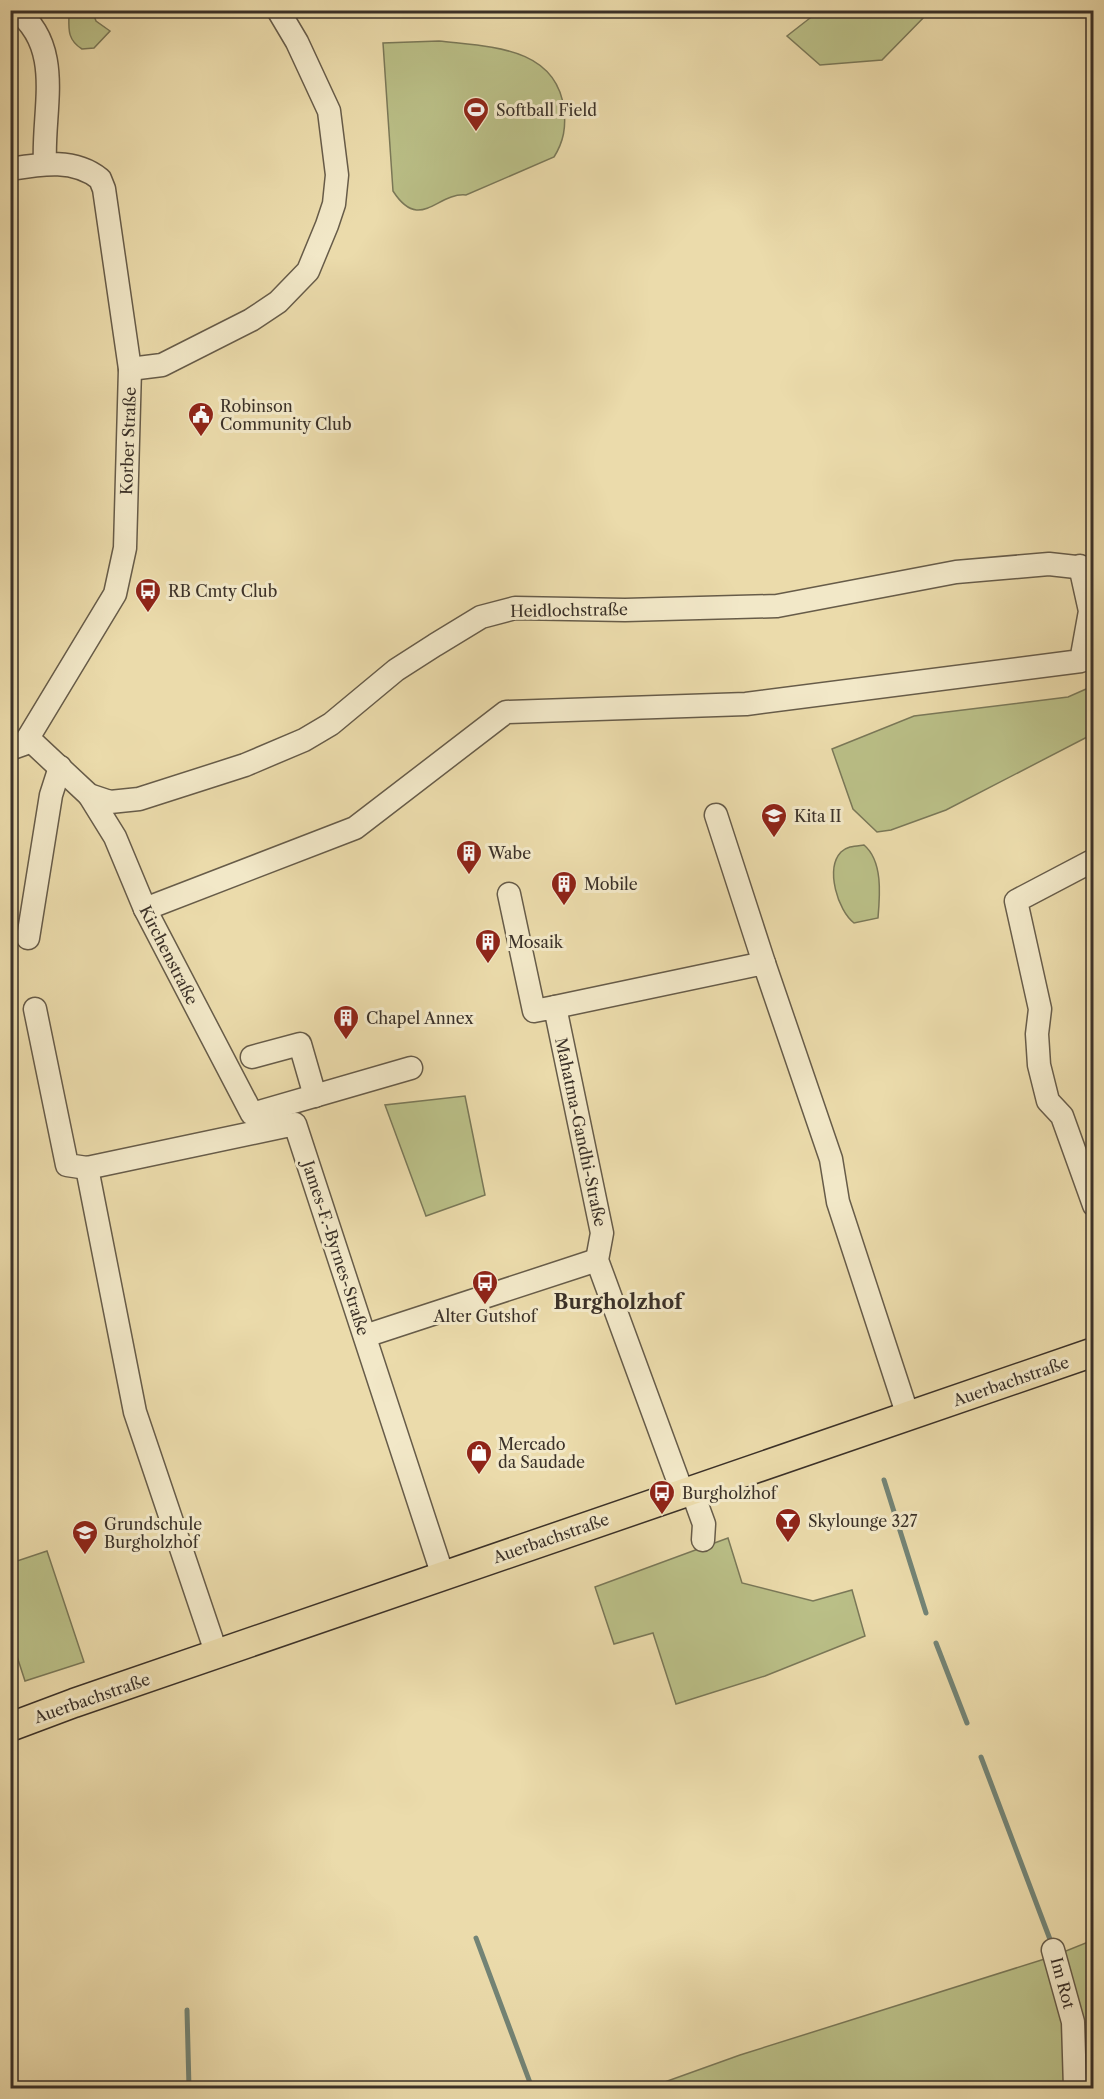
<svg xmlns="http://www.w3.org/2000/svg" width="1104" height="2099" font-family="'Libre Caslon Text',serif">
<style>
.green{fill:#babf87;stroke:#7a7858;stroke-width:1.5}
.lines{fill:none;stroke-linecap:round;stroke-linejoin:round}
.stream{stroke:#738476;stroke-width:5}
.minor-casing{stroke:#675c49;stroke-width:25}
.major-casing{stroke:#3b3128;stroke-width:31}
.minor{stroke:#f2e8c8;stroke-width:22}
.major{stroke:#ebdbab;stroke-width:28}
.labels{text-anchor:middle;stroke-width:6;stroke-linejoin:round;paint-order:stroke}
.poi-label{font-size:16px;fill:#3b3128;stroke:#f2e8c8;text-anchor:start}
.street-label{font-size:16px;fill:#3b3128;stroke:#f2e8c8}
.quarter-label{font-size:20px;font-weight:bold;fill:#3b3128;stroke:#f2e8c8}
</style>
<rect width="100%" height="100%" fill="#ebdbab"/>
<filter id="stains"><feTurbulence type="fractalNoise" baseFrequency=".00333" numOctaves="4"/><feColorMatrix values="0 0 0 0 .2 0 0 0 0 .09 0 0 0 0 .02 0 0 0 .5 -.17"/></filter>
<radialGradient id="worn" r=".72"><stop offset=".6" stop-color="#630" stop-opacity="0"/><stop offset="1" stop-color="#630" stop-opacity=".3"/></radialGradient>
<g class="green">
<path d="M92,10l4,11 14,10 -16,17 -12,1c-16,-10 -13,-22 -13,-38z"/>
<path d="M819,11v-1l111,1 -48,49 -62,5 -33,-29z"/>
<path d="M439,41c50,6 117,5 125,68 2,18 0,32 -10,48l-88,38c-29,-3 -46,38 -73,-4l-10,-148z"/>
<path d="M1093,686v48l-147,76 -55,20 -14,2 -24,-23 -21,-60 82,-33 154,-19z"/>
<path d="M864,845c19,16 16,50 14,73l-24,5c-16,-12 -29,-54 -13,-71 6,-6 15,-6 23,-7z"/>
<path d="M465,1096l20,99 -59,21 -41,-111z"/>
<path d="M728,1538l14,45 71,18 39,-11 13,46 -100,40 -89,28 -23,-71 -39,11 -19,-57z"/>
<path d="M47,1551l37,111 -59,19 -14,-43v-75z"/>
<path d="M1093,1940v148h-445l92,-33 311,-98z"/>
</g>
<g class="lines">
<g class="stream">
<path d="M884,1480l42,133"/>
<path d="M936,1643l31,80"/>
<path d="M981,1757l70,185"/>
<path d="M476,1938l56,150"/>
<path d="M187,2010l2,78"/>
</g>
<defs>
<g id="minor">
<path d="M16,10c49,38 26,100 29,153"/>
<path d="M10,169c31,-5 64,-11 90,10l4,10 26,180 -5,179 -10,46 -87,144 -4,6 -14,5"/>
<path d="M130,369l32,-4 89,-45 27,-18 30,-31 19,-46 7,-21 3,-29 -8,-64 -32,-69 -19,-32"/>
<path d="M28,738l61,57 21,7 29,-3 106,-34 59,-25 27,-16 65,-54 39,-25 46,-28 34,-9 110,2 152,-4 179,-34 93,-8 45,5"/>
<path d="M89,795l26,42 30,72 107,205 159,-46"/>
<path d="M716,815l48,148"/>
<path d="M1094,860l-78,41 24,108 -3,25 2,31 9,36 14,15 32,89"/>
<path d="M509,894l25,117 21,-4 47,226 -5,27 86,234"/>
<path d="M145,909l210,-81 151,-116 240,-8 335,-43 9,-50 -10,-45"/>
<path d="M28,938l23,-143 9,-28"/>
<path d="M555,1007l209,-44 67,196 7,43 70,214"/>
<path d="M35,1009l32,156 20,3 208,-44 148,452"/>
<path d="M252,1057l48,-13 15,52"/>
<path d="M87,1168l48,244 82,243"/>
<path d="M365,1336l232,-76"/>
<path d="M692,1491l12,33 -1,16"/>
<path d="M1053,1950l20,72 2,66"/>
</g>
<path id="major" d="M10,1727l64,-24 1020,-351"/>
</defs>
<use href="#minor" class="minor-casing"/>
<use href="#major" class="major-casing"/>
<use href="#minor" class="minor"/>
<use href="#major" class="major"/>
</g>
<defs>
<symbol id="stadium-pin" viewBox="-11 -11 22 30"><path d="M0 17L-7.5 6A9.5 9.5 0 1 1 7.5 6Z" fill="#8f2418" stroke="#f2e8c8"/><path d="M0-5a6.5 5 0 1 0 0 10a6.5 5 0 1 0 0-10ZM-3.5-1.8h7v3.6h-7Z" fill="#fff"/></symbol>
<symbol id="civic-pin" viewBox="-11 -11 22 30"><path d="M0 17L-7.5 6A9.5 9.5 0 1 1 7.5 6Z" fill="#8f2418" stroke="#f2e8c8"/><path d="M-.6-6.5H3V-4.5H.6V-3L4-1V1h2V6H-6V1h2V-1L-.6-3ZM-1.2 2.5V6h2.4V2.5Z" fill="#fff"/></symbol>
<symbol id="bus-pin" viewBox="-11 -11 22 30"><path d="M0 17L-7.5 6A9.5 9.5 0 1 1 7.5 6Z" fill="#8f2418" stroke="#f2e8c8"/><path d="M-5-6H5V4H4V6H2V4H-2V6H-4V4H-5ZM-3.5-4V0h7V-4ZM-3.5 1.2v1.5H-2V1.2ZM2 1.2v1.5H3.5V1.2Z" fill="#fff"/></symbol>
<symbol id="school-pin" viewBox="-11 -11 22 30"><path d="M0 17L-7.5 6A9.5 9.5 0 1 1 7.5 6Z" fill="#8f2418" stroke="#f2e8c8"/><path d="M0-5L7-2L0 1L-7-2ZM-4 1L0 2.5L4 1V4Q0 6-4 4Z" fill="#fff"/></symbol>
<symbol id="building-pin" viewBox="-11 -11 22 30"><path d="M0 17L-7.5 6A9.5 9.5 0 1 1 7.5 6Z" fill="#8f2418" stroke="#f2e8c8"/><path d="M-4-6H4V6H1V3H-1V6H-4ZM-2.5-4.3h1.7v1.8h-1.7ZM.8-4.3h1.7v1.8H.8ZM-2.5-1h1.7V.8h-1.7ZM.8-1h1.7V.8H.8Z" fill="#fff"/></symbol>
<symbol id="shop-pin" viewBox="-11 -11 22 30"><path d="M0 17L-7.5 6A9.5 9.5 0 1 1 7.5 6Z" fill="#8f2418" stroke="#f2e8c8"/><path d="M-5-2.5h2.3a2.7 3.5 0 0 1 5.4 0H5L5.5 6h-11ZM-1.5-2.5h3a1.5 2.3 0 0 0-3 0Z" fill="#fff"/></symbol>
<symbol id="bar-pin" viewBox="-11 -11 22 30"><path d="M0 17L-7.5 6A9.5 9.5 0 1 1 7.5 6Z" fill="#8f2418" stroke="#f2e8c8"/><path d="M-6-5H6L.8 .8V4.5H3.5V6h-7V4.5H-.8V.8Z" fill="#fff"/></symbol>
</defs>
<g fill-rule="evenodd">
<use href="#stadium-pin" x="461" y="95" width="30" height="40"/>
<use href="#civic-pin" x="186" y="400" width="30" height="40"/>
<use href="#bus-pin" x="133" y="576" width="30" height="40"/>
<use href="#school-pin" x="759" y="801" width="30" height="40"/>
<use href="#building-pin" x="454" y="838" width="30" height="40"/>
<use href="#building-pin" x="549" y="869" width="30" height="40"/>
<use href="#building-pin" x="473" y="927" width="30" height="40"/>
<use href="#building-pin" x="331" y="1003" width="30" height="40"/>
<use href="#bus-pin" x="470" y="1268" width="30" height="40"/>
<use href="#shop-pin" x="464" y="1438" width="30" height="40"/>
<use href="#bus-pin" x="647" y="1478" width="30" height="40"/>
<use href="#bar-pin" x="773" y="1506" width="30" height="40"/>
<use href="#school-pin" x="70" y="1518" width="30" height="40"/>
</g>
<g class="labels">
<g class="poi-label">
<text x="496" y="116">Softball Field</text>
<text x="220" y="412">Robinson<tspan x="220" dy="18">Community Club</tspan></text>
<text x="168" y="597">RB Cmty Club</text>
<text x="794" y="822">Kita II</text>
<text x="488" y="859">Wabe</text>
<text x="584" y="890">Mobile</text>
<text x="508" y="948">Mosaik</text>
<text x="366" y="1024">Chapel Annex</text>
<text x="485" y="1322" text-anchor="middle">Alter Gutshof</text>
<text x="498" y="1450">Mercado<tspan x="498" dy="18">da Saudade</tspan></text>
<text x="682" y="1499">Burgholzhof</text>
<text x="808" y="1527">Skylounge 327</text>
<text x="104" y="1530">Grundschule<tspan x="104" dy="18">Burgholzhof</tspan></text>
</g>
<g class="street-label">
<text transform="translate(128 441) rotate(-88)" y="6">Korber Straße</text>
<text transform="translate(569 610) rotate(-1)" y="6">Heidlochstraße</text>
<text transform="translate(169 955) rotate(63)" y="6">Kirchenstraße</text>
<text transform="translate(581 1132) rotate(78)" y="6">Mahatma-Gandhi-Straße</text>
<text transform="translate(336 1248) rotate(72)" y="6">James-F.-Byrnes-Straße</text>
<text transform="translate(1011 1381) rotate(-19)" y="6">Auerbachstraße</text>
<text transform="translate(551 1538) rotate(-19)" y="6">Auerbachstraße</text>
<text transform="translate(92 1698) rotate(-19)" y="6">Auerbachstraße</text>
<text transform="translate(1063 1983) rotate(75)" y="6">Im Rot</text>
</g>
<g class="quarter-label">
<text x="618" y="1309">Burgholzhof</text>
</g>
</g>
<rect width="1104" height="2099" fill="none" stroke="#ebdbab" stroke-width="36"/>
<rect x="12" y="12" width="1080" height="2075" fill="none" stroke="#3b3128" stroke-width="3"/>
<rect x="18" y="18" width="1068" height="2063" fill="none" stroke="#3b3128" stroke-width="1.5"/>
<rect width="100%" height="100%" filter="url(#stains)"/>
<rect width="100%" height="100%" fill="url(#worn)"/>
</svg>
